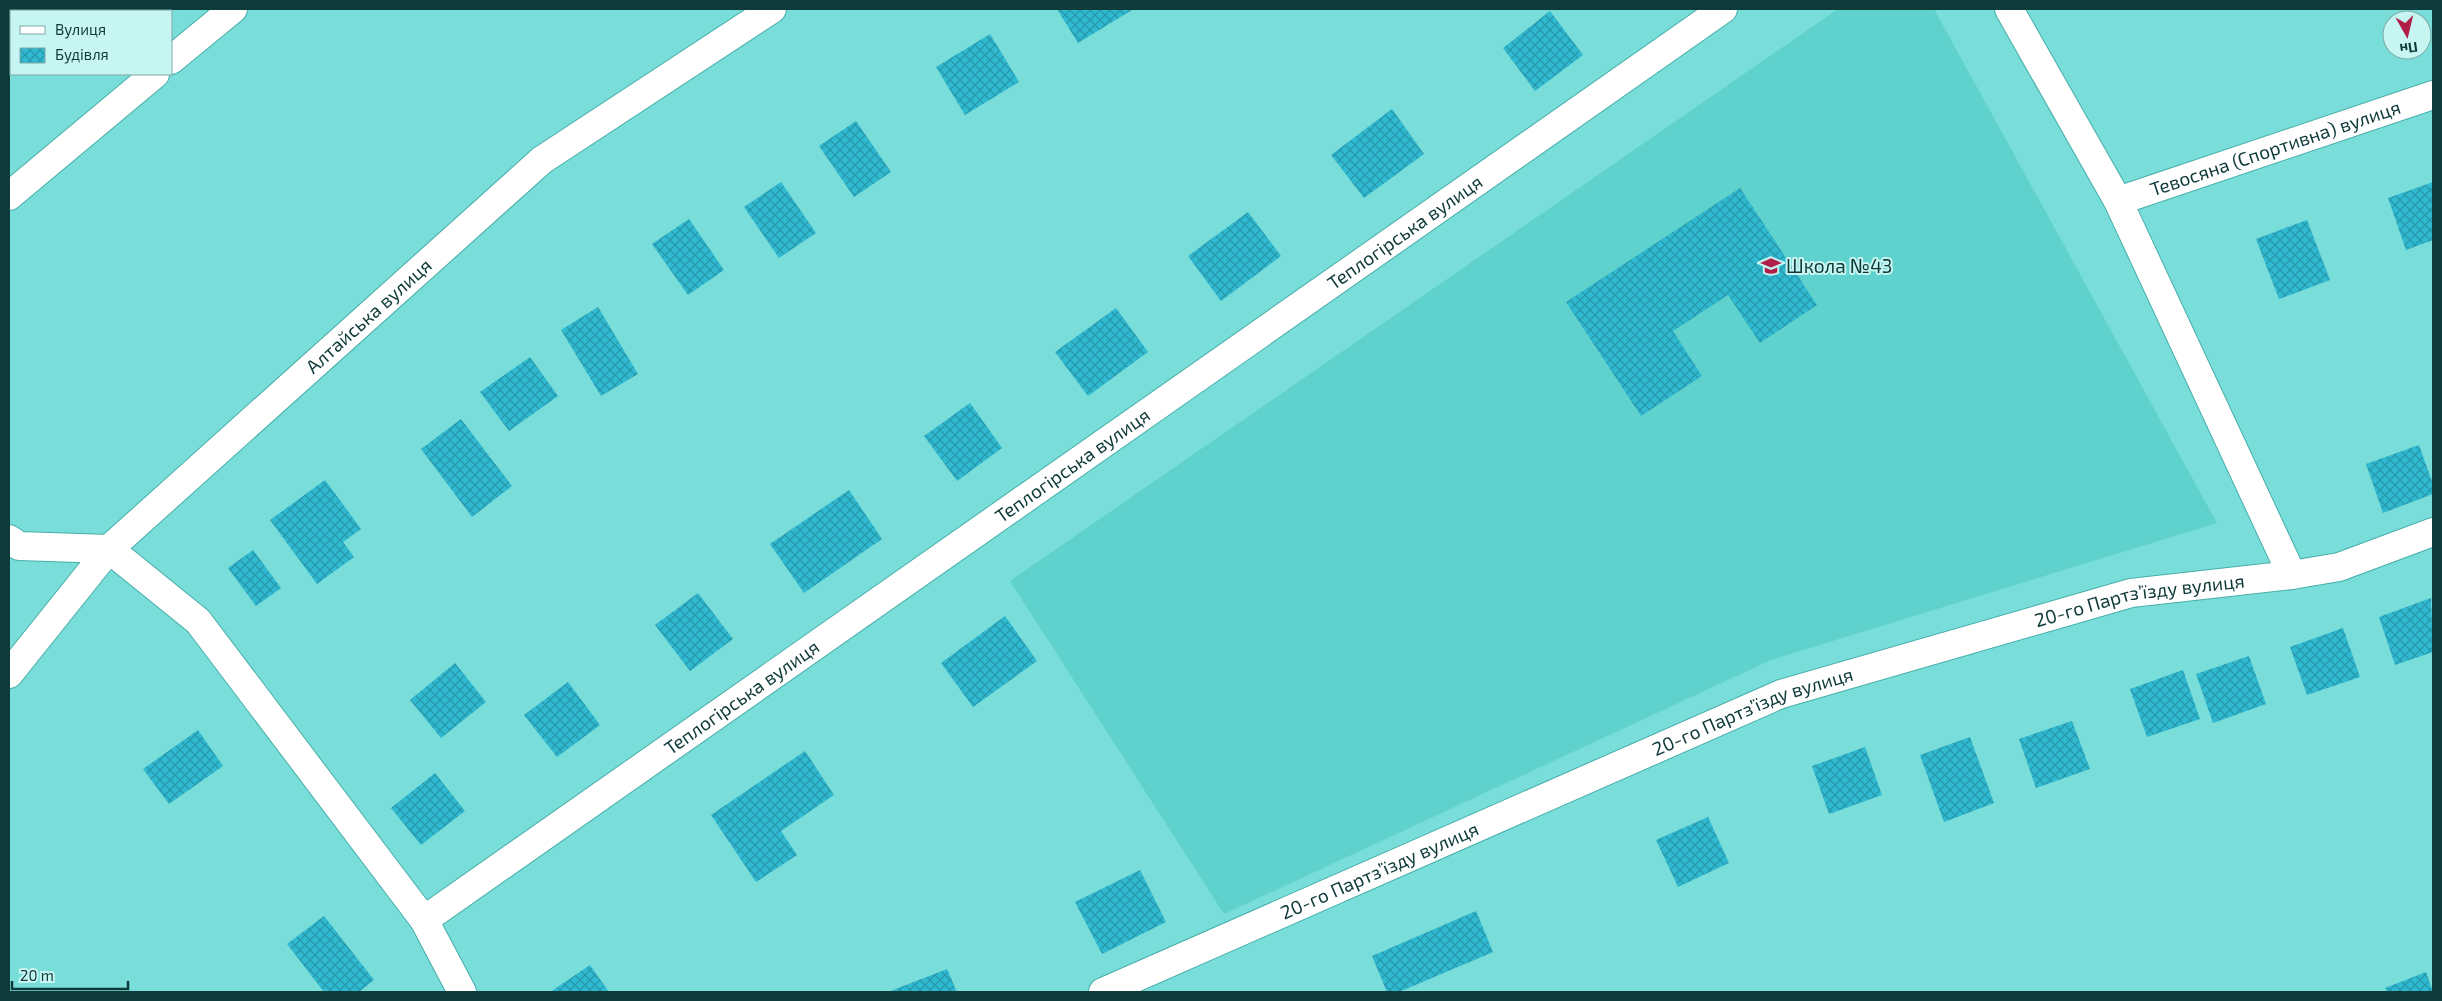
<svg xmlns="http://www.w3.org/2000/svg" width="2442" height="1001" font-family="'Exo 2',sans-serif">
<style>
.built{fill:#60d2cd}
.building{fill:url(#building-cross-hatch)}
.lines{fill:none;stroke-linecap:round;stroke-linejoin:round}
.minor-casing{stroke:#47aeaa;stroke-width:30}
.minor{stroke:#fff;stroke-width:28}
.labels{text-anchor:middle;stroke-width:4;stroke-linejoin:round;paint-order:stroke}
.street-label{font-size:19px;fill:#0e3a39;stroke:#c7f5f2}
.poi-label{font-size:19px;fill:#0e3a39;stroke:#c7f5f2;text-anchor:start}
</style>
<defs>
<pattern id="building-cross-hatch" width="8" height="8" patternUnits="userSpaceOnUse" patternTransform="scale(1.25)"><rect width="8" height="8" fill="#30bad1"/><path d="M0 0l8 8M0 8l8-8" fill="none" stroke="#2798ab"/></pattern>
</defs>
<rect width="100%" height="100%" fill="#79ddd9"/>
<path class="built" d="M1838,9h96l283,514 -446,137 -547,254 -214,-333z"/>
<g class="building">
<path d="M1057,9h75v1l-54,33z"/>
<path d="M1550,11l33,44 -48,36 -32,-43z"/>
<path d="M990,34l29,48 -54,33 -29,-48z"/>
<path d="M1392,109l32,45 -60,44 -33,-43z"/>
<path d="M856,121l35,51 -37,25 -35,-51z"/>
<path d="M781,182l35,51 -37,25 -35,-51z"/>
<path d="M2433,182v58l-27,10 -18,-52z"/>
<path d="M1740,188l77,117 -57,38 -32,-48 -55,36 29,45 -61,40 -75,-114z"/>
<path d="M1248,212l33,44 -60,45 -33,-45z"/>
<path d="M689,219l35,51 -36,25 -36,-51z"/>
<path d="M2307,220l23,60 -51,19 -23,-60z"/>
<path d="M598,307l40,67 -37,22 -40,-66z"/>
<path d="M1116,308l32,44 -60,44 -33,-44z"/>
<path d="M530,357l28,39 -49,35 -29,-39z"/>
<path d="M970,403l32,45 -45,33 -33,-45z"/>
<path d="M461,419l51,67 -40,31 -51,-68z"/>
<path d="M2419,445l14,39v10l-50,19 -17,-49z"/>
<path d="M325,480l36,49 -18,13 11,15 -37,27 -47,-64z"/>
<path d="M849,490l33,49 -78,54 -34,-49z"/>
<path d="M253,550l28,38 -25,18 -28,-38z"/>
<path d="M698,593l35,46 -43,32 -35,-46z"/>
<path d="M2431,598l2,54 -38,13 -16,-48z"/>
<path d="M1005,616l32,45 -64,46 -32,-44z"/>
<path d="M2343,628l17,49 -53,18 -17,-48z"/>
<path d="M2249,656l17,48 -53,19 -17,-49z"/>
<path d="M455,663l31,39 -45,36 -31,-38z"/>
<path d="M2183,670l17,49 -53,18 -17,-48z"/>
<path d="M568,682l32,43 -43,32 -33,-42z"/>
<path d="M2072,721l18,48 -54,19 -17,-49z"/>
<path d="M198,730l25,36 -54,38 -26,-35z"/>
<path d="M1970,737l24,66 -50,19 -24,-67z"/>
<path d="M1865,747l17,48 -53,19 -17,-48z"/>
<path d="M805,751l29,44 -53,36 16,24 -41,27 -45,-67z"/>
<path d="M435,773l30,38 -44,34 -30,-37z"/>
<path d="M1708,817l21,46 -51,24 -22,-47z"/>
<path d="M1140,870l26,52 -64,32 -27,-52z"/>
<path d="M1476,911l17,41 -94,40h-12l-15,-36z"/>
<path d="M324,916l50,64 -15,12h-35l-37,-48z"/>
<path d="M590,965l19,27h-59z"/>
<path d="M947,969l10,23h-69z"/>
<path d="M2426,972l7,20h-46l-2,-4z"/>
</g>
<g class="lines">
<defs>
<g id="minor">
<path d="M2009,9l109,192 174,374"/>
<path d="M171,60l62,-51"/>
<path d="M9,196l146,-122"/>
<path id="s1" d="M2118,201l315,-106"/>
<path d="M9,539l10,7 90,3 89,72 226,299 38,72"/>
<path id="s2" d="M9,674l100,-125 433,-389 230,-151"/>
<path id="s3" d="M424,920l1299,-911"/>
<path id="s4" d="M1103,992l678,-298 350,-101 161,-18 47,-8 94,-35"/>
</g>
</defs>
<use href="#minor" class="minor-casing"/>
<use href="#minor" class="minor"/>
</g>
<defs>
<symbol id="school-bare" viewBox="-9 -9 18 18"><path d="M0-5L7-2L0 1L-7-2ZM-4 1L0 2.5L4 1V4Q0 6-4 4Z" fill="#b11f48" stroke="#c7f5f2" stroke-width="2.5" paint-order="stroke"/></symbol>
</defs>
<g fill-rule="evenodd">
<use href="#school-bare" x="1757" y="252" width="28" height="28"/>
</g>
<g class="labels">
<g class="street-label">
<text dy="7" stroke="none"><textPath href="#s1" startOffset="166">Тевосяна (Спортивна) вулиця</textPath></text>
<text dy="7" stroke="none"><textPath href="#s3" startOffset="1198">Теплогірська вулиця</textPath></text>
<text dy="7" stroke="none"><textPath href="#s2" startOffset="509">Алтайська вулиця</textPath></text>
<text dy="7" stroke="none"><textPath href="#s3" startOffset="792">Теплогірська вулиця</textPath></text>
<text dy="7" stroke="none"><textPath href="#s4" startOffset="1112">20-го Партз’їзду вулиця</textPath></text>
<text dy="7" stroke="none"><textPath href="#s3" startOffset="388">Теплогірська вулиця</textPath></text>
<text dy="7" stroke="none"><textPath href="#s4" startOffset="708">20-го Партз’їзду вулиця</textPath></text>
<text dy="7" stroke="none"><textPath href="#s4" startOffset="302">20-го Партз’їзду вулиця</textPath></text>
</g>
<g class="poi-label">
<text x="1786" y="273">Школа №43</text>
</g>
</g>
<rect width="2442" height="1001" fill="none" stroke="#0e3a39" stroke-width="20"/>
<rect x="10" y="10" width="162" height="65" fill="#c7f5f2" stroke="#7daaa8"/>
<rect x="20" y="26" width="25" height="8" fill="#ffffff" stroke="#7daaa8"/>
<text x="55" y="35" font-size="15" fill="#0e3a39">Вулиця</text>
<rect x="20" y="48" width="25" height="15" fill="url(#building-cross-hatch)" stroke="#7daaa8"/>
<text x="55" y="60" font-size="15" fill="#0e3a39">Будівля</text>
<g transform="translate(2407 35) rotate(172)"><circle r="24" fill="#c7f5f2" stroke="#7daaa8"/>
<path d="M0-4L9 19L0 12L-9 19Z" fill="#b11f48"/>
<text y="-8" font-size="14" font-weight="bold" text-anchor="middle" fill="#0e3a39">Пн</text>
</g>
<path d="M12 981v8h116v-8" fill="none" stroke="#0e3a39" stroke-width="2.5"/>
<text x="20" y="981" font-size="15" fill="#0e3a39" stroke="#c7f5f2" stroke-width="4" paint-order="stroke">20 m</text>
</svg>
